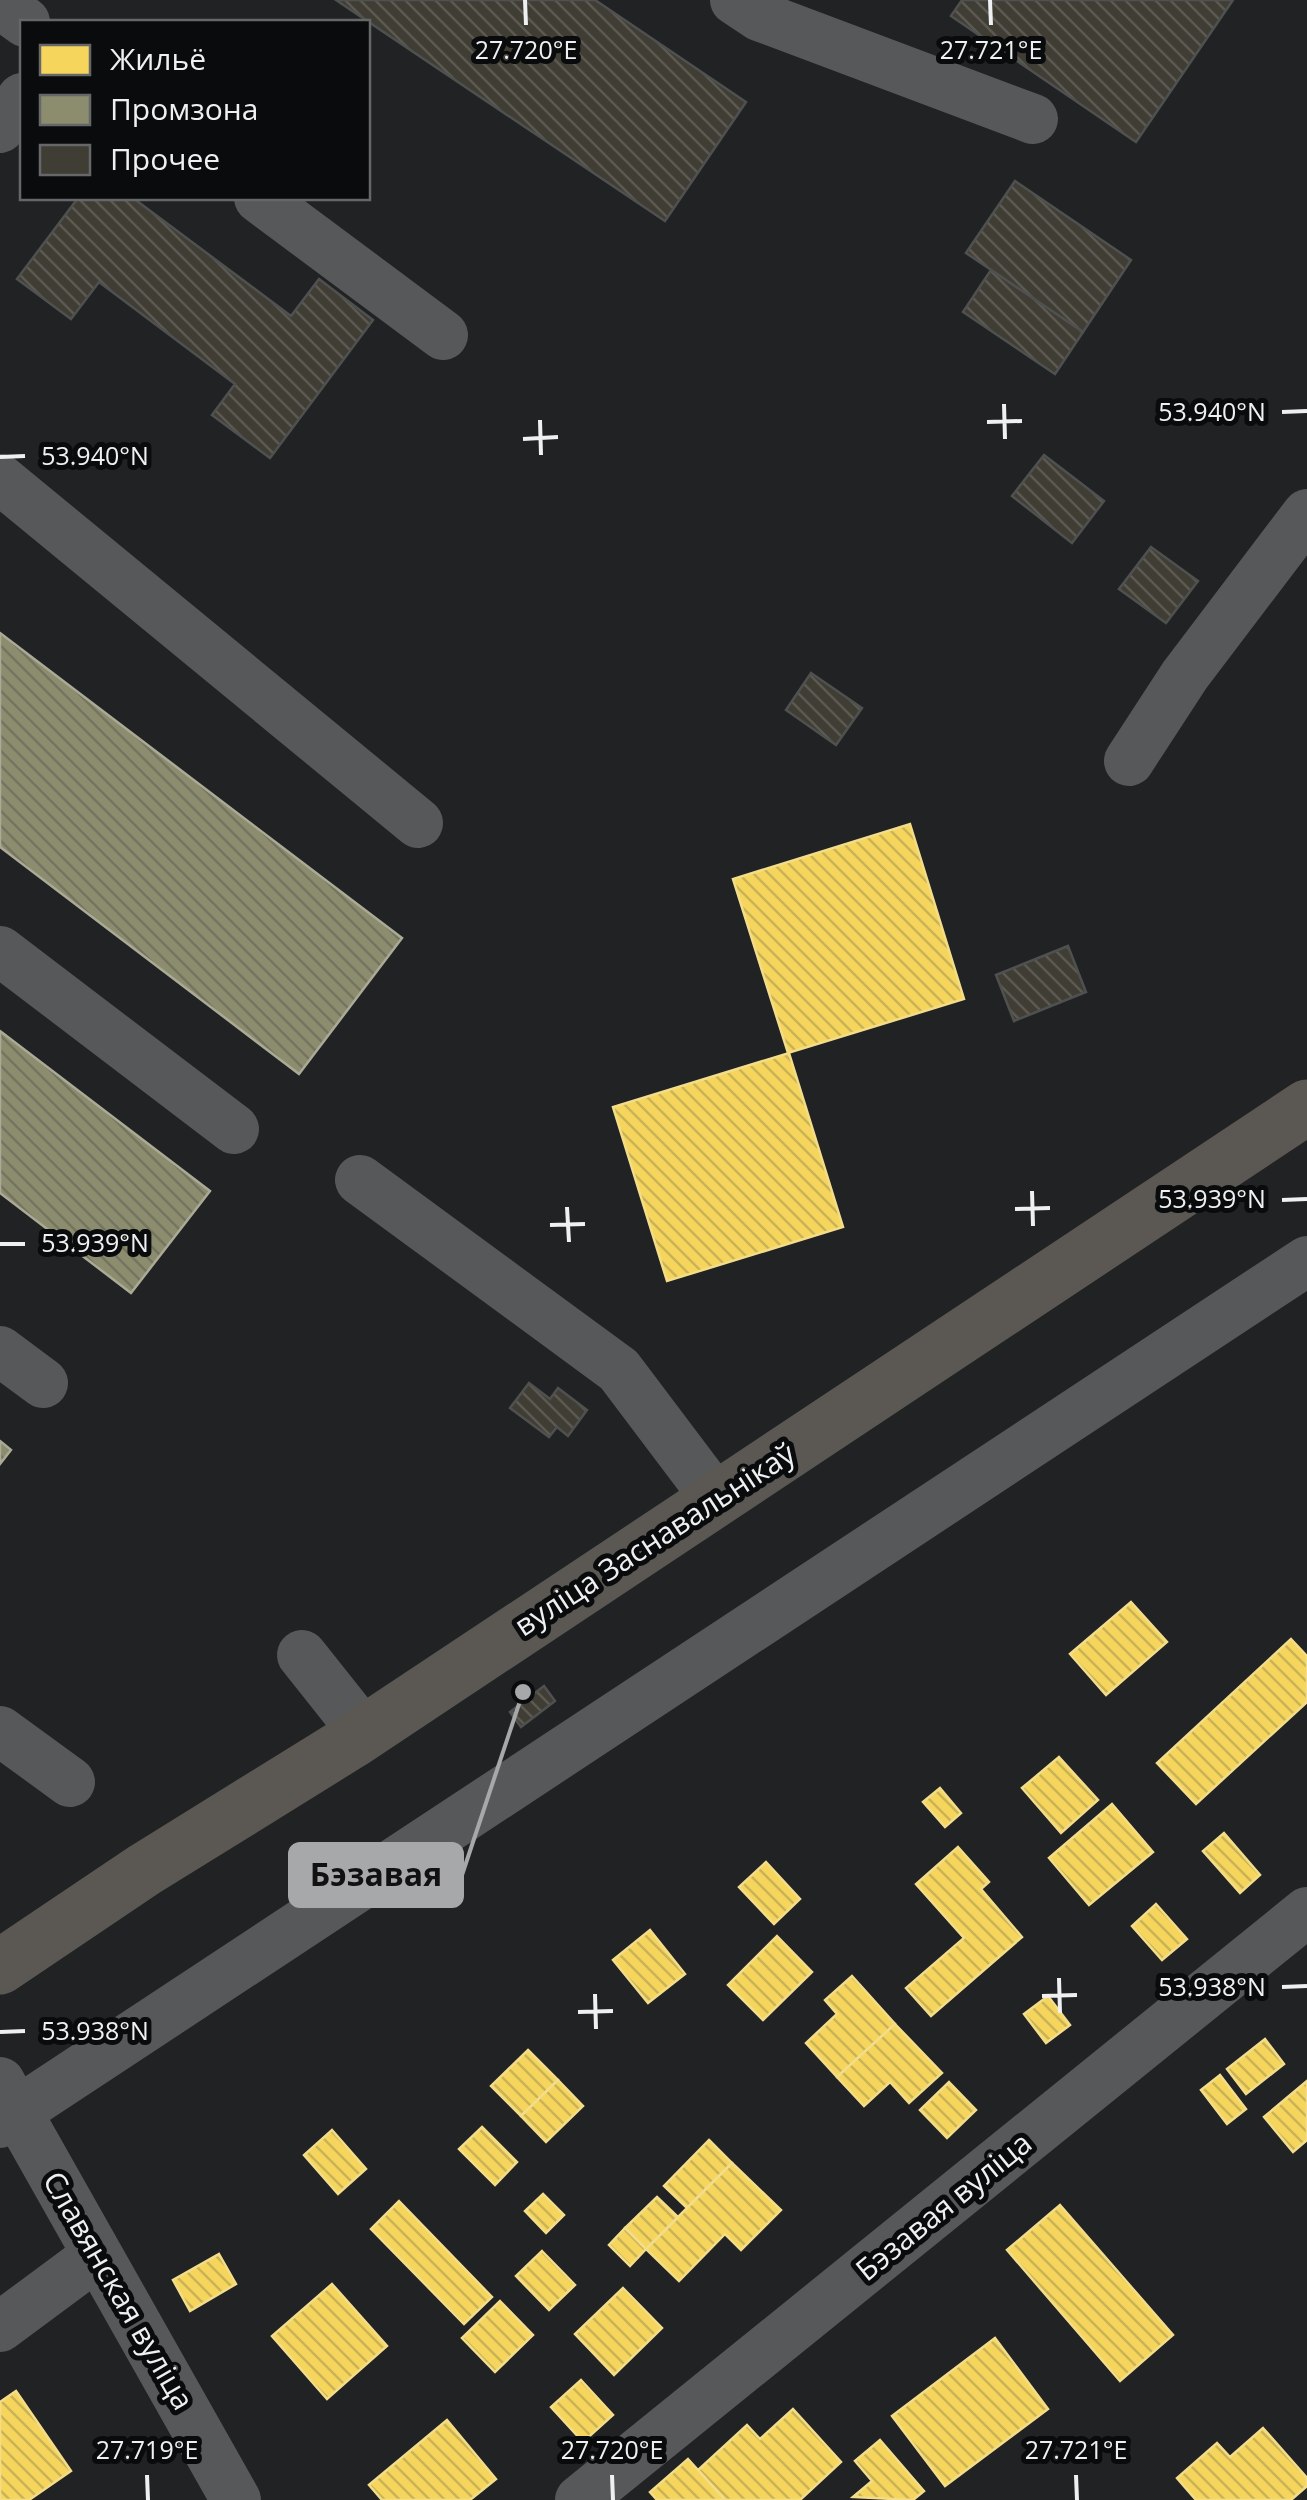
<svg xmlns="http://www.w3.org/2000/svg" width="1307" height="2500" font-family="'Open Sans',sans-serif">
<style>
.homes{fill:url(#homes-back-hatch);stroke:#f4dd89;stroke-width:2.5}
.industry{fill:url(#industry-back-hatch);stroke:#aaaa96;stroke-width:2.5}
.building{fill:url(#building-back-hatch);stroke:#4f5050;stroke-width:2.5}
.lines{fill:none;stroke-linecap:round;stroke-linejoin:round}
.minor{stroke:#575859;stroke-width:50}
.major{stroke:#5b5854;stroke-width:55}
.ticks{fill:none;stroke:#eff0f2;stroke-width:4}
.labels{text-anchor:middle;stroke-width:10;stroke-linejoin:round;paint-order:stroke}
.street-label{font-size:30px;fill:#eff0f2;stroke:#0a0b0c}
.ticks-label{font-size:25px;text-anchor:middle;fill:#eff0f2;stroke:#0a0b0c;stroke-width:10;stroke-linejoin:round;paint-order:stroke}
.leader{fill:none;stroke:#a7a8aa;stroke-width:4}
.callout-dot{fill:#a7a8aa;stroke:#0a0b0c;stroke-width:4}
.callout{fill:#a7a8aa;stroke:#a7a8aa;stroke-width:4}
.callout-label{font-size:32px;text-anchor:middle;font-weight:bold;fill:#111}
</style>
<defs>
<pattern id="homes-back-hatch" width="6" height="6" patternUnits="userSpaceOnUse" patternTransform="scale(2.5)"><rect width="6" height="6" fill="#f6d55c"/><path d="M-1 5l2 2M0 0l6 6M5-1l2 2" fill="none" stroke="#cab257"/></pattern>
<pattern id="industry-back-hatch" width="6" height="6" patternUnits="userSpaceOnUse" patternTransform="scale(2.5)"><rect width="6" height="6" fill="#8c8c6e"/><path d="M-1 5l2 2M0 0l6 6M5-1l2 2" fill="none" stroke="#747461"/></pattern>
<pattern id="building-back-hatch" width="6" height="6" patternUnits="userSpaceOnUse" patternTransform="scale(2.5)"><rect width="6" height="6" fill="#403d34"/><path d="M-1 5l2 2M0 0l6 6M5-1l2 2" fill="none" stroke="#5c5952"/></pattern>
</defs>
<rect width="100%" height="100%" fill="#212223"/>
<g class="homes">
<path d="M910,824l54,175 -176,54 -55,-174z"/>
<path d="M789,1053l54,174 -176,54 -54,-174z"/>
<path d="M1131,1602l36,40 -61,53 -36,-41z"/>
<path d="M1291,1639l16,17v46l-111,102 -39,-41z"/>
<path d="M1059,1757l39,43 -37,33 -39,-45z"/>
<path d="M940,1788l21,25 -16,14 -22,-25z"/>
<path d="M1112,1804l41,48 -64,53 -40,-47z"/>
<path d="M1224,1833l36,42 -20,18 -37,-42z"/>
<path d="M958,1847l31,35 -8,7 41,48 -91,79 -25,-28 58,-50 -48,-54z"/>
<path d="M766,1862l34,37 -26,25 -35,-37z"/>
<path d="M1156,1904l31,35 -25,21 -30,-34z"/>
<path d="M650,1930l35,44 -37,29 -35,-43z"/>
<path d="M777,1936l35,36 -49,48 -35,-35z"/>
<path d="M852,1976l43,48 -58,53 -31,-34 31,-29 -12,-14z"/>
<path d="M1048,1996l22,29 -24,18 -22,-29z"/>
<path d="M895,2024l47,49 -33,30 -19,-21 -26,24 -27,-29z"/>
<path d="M1265,2039l19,25 -38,30 -19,-25z"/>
<path d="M528,2050l30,30 -37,36 -30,-30z"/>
<path d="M1220,2075l26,34 -19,15 -26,-34z"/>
<path d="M558,2080l25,26 -37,36 -25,-26z"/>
<path d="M1307,2081v59l-14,12 -29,-35z"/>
<path d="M949,2082l27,28 -29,28 -27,-28z"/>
<path d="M482,2127l35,35 -22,23 -36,-36z"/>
<path d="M332,2130l34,39 -28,25 -34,-39z"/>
<path d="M709,2140l23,23 -45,45 -23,-22z"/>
<path d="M732,2163l49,47 -40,40 -16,-16 -46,47 -33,-32z"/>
<path d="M543,2194l21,21 -18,18 -21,-22z"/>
<path d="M657,2197l21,20 -32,32 -21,-21z"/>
<path d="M399,2201l93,96 -28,27 -93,-95z"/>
<path d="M1060,2205l113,130 -53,46 -113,-131z"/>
<path d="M625,2228l21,21 -16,17 -21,-21z"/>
<path d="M542,2251l33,34 -26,25 -33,-34z"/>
<path d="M219,2254l17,30 -46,27 -17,-31z"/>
<path d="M332,2284l55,62 -60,53 -55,-63z"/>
<path d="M623,2288l39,40 -48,47 -39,-41z"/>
<path d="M500,2301l33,34 -38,37 -33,-34z"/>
<path d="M995,2338l53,71 -103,77 -53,-70z"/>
<path d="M581,2380l32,35 -30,27 -32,-35z"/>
<path d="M16,2391l55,80 -42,29h-29v-98z"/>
<path d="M793,2409l48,53 -41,38h-75l-27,-30 49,-45 13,14z"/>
<path d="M447,2420l49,59 -26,21h-88l-13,-15z"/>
<path d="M1263,2428l44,50v8l-16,14h-95l-19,-22 40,-35 13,14z"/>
<path d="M880,2440l44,51 -11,9 -60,-3 19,-16 -17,-20z"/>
<path d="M688,2459l10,11 27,30h-68l-7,-8z"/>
</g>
<g class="industry">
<path d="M0,633l402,305 -103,136 -299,-227z"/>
<path d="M0,1031l210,160 -79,102 -131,-100z"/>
<path d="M0,1441l11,9 -11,14z"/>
</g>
<g class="building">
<path d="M336,0h259l151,102 -81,119z"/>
<path d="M962,0h271l-97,142 -185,-126z"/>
<path d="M1015,181l116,79 -48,72 -117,-79z"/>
<path d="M78,198h55l158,118 28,-37 54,41 -103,138 -58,-43 23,-31 -136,-102 -28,37 -54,-40z"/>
<path d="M991,270l92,62 -28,42 -92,-62z"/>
<path d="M1044,455l60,46 -32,42 -60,-47z"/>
<path d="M1151,547l47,34 -32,42 -47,-34z"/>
<path d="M811,673l51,35 -26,37 -50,-35z"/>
<path d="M1068,946l18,46 -72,29 -18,-46z"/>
<path d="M529,1383l21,16 8,-11 29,22 -19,26 -11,-9 -8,10 -39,-29z"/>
<path d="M544,1686l11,15 -34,26 -11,-15z"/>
</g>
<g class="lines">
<g class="minor">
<path d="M735,0l24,16 274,103"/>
<path d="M0,4l25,18"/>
<path d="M0,128l22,-30"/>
<path d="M259,198l184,137"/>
<path d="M0,479l418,344"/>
<path d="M1129,761l56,-86 122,-161"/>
<path d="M0,951l234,178"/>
<path d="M360,1180l259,190 98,130"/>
<path d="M0,1351l43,32"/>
<path d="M302,1655l62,78"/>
<path d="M0,1731l70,51"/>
<path d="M0,2082l236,418"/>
<path d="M0,2123l1307,-862"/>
<path d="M0,2327l97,-72"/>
<path d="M580,2500l727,-588"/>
</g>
<path class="major" d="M0,1967l144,-97 208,-129 955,-634"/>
</g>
<path class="ticks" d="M525,0l1,25M990,0l1,25M1004,404l1,35M1282,412l25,-1M540,420l1,35M987,422l35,-1M523,439l35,-2M0,457l25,-1M1032,1191l1,35M1282,1200l25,-1M567,1207l2,35M1015,1209l35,-1M550,1225l35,-1M0,1244h25M1059,1978l1,35M1282,1987l25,-1M595,1994l1,35M1042,1996l35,-1M578,2012l35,-1M0,2032l25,-1M147,2475l1,25M612,2475l1,25M1076,2475l1,25"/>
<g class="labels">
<g class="street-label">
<text transform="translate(655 1540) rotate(-33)" y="10">вуліца Заснавальнікаў</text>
<text transform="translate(944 2207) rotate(-39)" y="10">Бэзавая вуліца</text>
<text transform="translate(118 2291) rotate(60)" y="10">Славянская вуліца</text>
</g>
</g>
<g class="ticks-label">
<text x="526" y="59">27.720°E</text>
<text x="991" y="59">27.721°E</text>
<text x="1212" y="421">53.940°N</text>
<text x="95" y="465">53.940°N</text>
<text x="1212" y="1208">53.939°N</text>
<text x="95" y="1252">53.939°N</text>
<text x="1212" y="1996">53.938°N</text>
<text x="95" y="2040">53.938°N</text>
<text x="147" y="2459">27.719°E</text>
<text x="612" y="2459">27.720°E</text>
<text x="1076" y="2459">27.721°E</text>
</g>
<path class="leader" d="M523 1692L462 1875"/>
<circle class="callout-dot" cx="523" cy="1692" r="10"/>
<rect class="callout" x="290" y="1844" width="172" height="62" rx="10"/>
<g class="callout-label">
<text x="376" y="1886">Бэзавая</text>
</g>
<rect x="20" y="20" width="350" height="180" fill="#0a0b0c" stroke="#666768" stroke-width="2.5"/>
<rect x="40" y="45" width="50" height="30" fill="#f6d55c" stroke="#666768" stroke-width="2.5"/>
<text x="110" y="70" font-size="30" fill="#eff0f2">Жильё</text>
<rect x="40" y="95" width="50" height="30" fill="#8c8c6e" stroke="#666768" stroke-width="2.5"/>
<text x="110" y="120" font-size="30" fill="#eff0f2">Промзона</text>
<rect x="40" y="145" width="50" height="30" fill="#403d34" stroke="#666768" stroke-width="2.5"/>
<text x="110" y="170" font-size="30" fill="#eff0f2">Прочее</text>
</svg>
